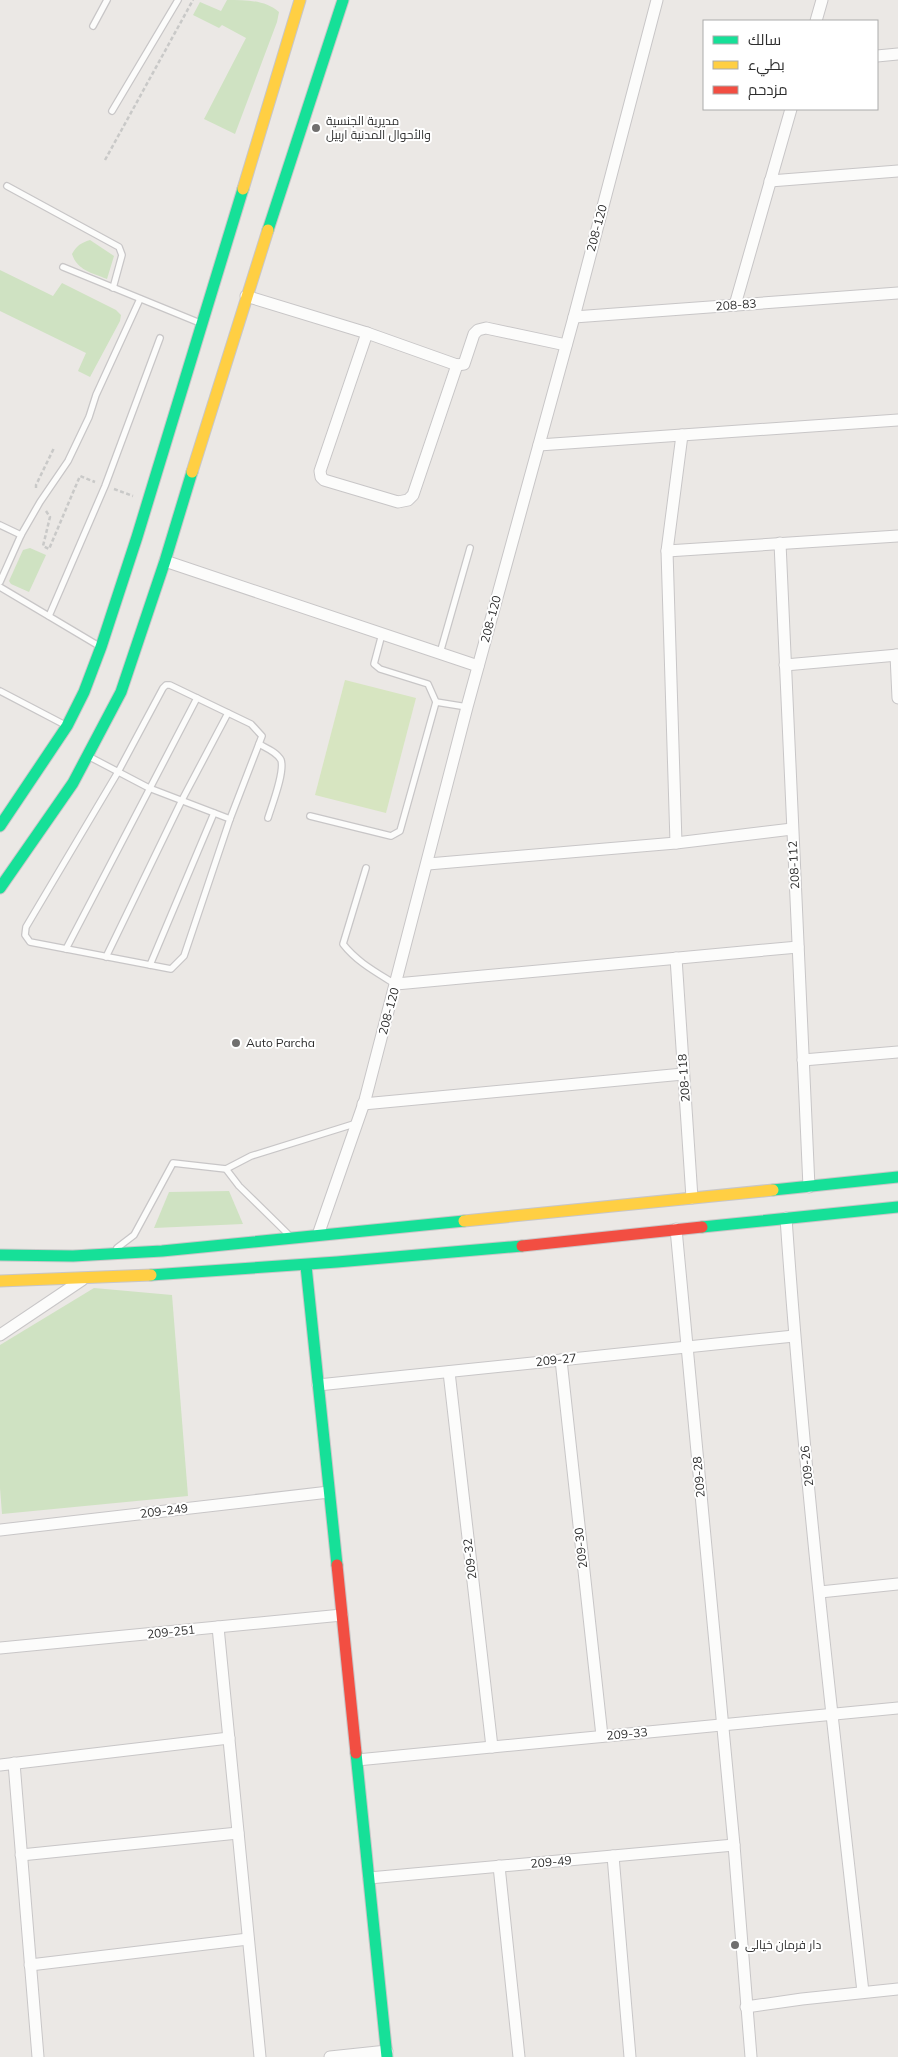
<svg xmlns="http://www.w3.org/2000/svg" width="898" height="2057" font-family="Mulish,Cairo,sans-serif">
<style>
.green{fill:#cfe2c2}
.pitch{fill:#d7e5c1}
.lines{fill:none;stroke-linecap:round;stroke-linejoin:round}
.lane-casing{stroke:#c8c6c7;stroke-width:8}
.street-casing{stroke:#c8c6c7;stroke-width:13}
.fast-casing{stroke:#c8c6c7;stroke-width:13}
.slow-casing{stroke:#c8c6c7;stroke-width:13}
.jam-casing{stroke:#c8c6c7;stroke-width:13}
.path{stroke:#c9c9c8;stroke-width:2.5;stroke-dasharray:4 2.5;stroke-linecap:butt}
.lane{stroke:#fcfcfb;stroke-width:5.5}
.street{stroke:#fcfcfb;stroke-width:11}
.fast{stroke:#16e098;stroke-width:11}
.slow{stroke:#ffcf43;stroke-width:11}
.jam{stroke:#f24e42;stroke-width:11}
.poi-dot{fill:#706f6e;stroke:#fff;stroke-width:2}
.labels{text-anchor:middle;stroke-width:4;stroke-linejoin:round;paint-order:stroke}
.poi-label{font-size:12px;fill:#2e2e2e;stroke:#fff;text-anchor:start}
.street-label{font-size:12px;fill:#2e2e2e;stroke:#fff}
</style>
<rect width="100%" height="100%" fill="#ebe8e5"/>
<g class="green">
<path d="M227,0c19,0 38,0 52,12l-2,10 -42,112 -31,-15 42,-81 -24,-13 -3,3 -26,-13 7,-13 21,9z"/>
<path d="M90,240l24,16 -7,23c-15,-6 -30,-9 -35,-25 5,-9 9,-11 18,-14z"/>
<path d="M0,270l53,26 9,-13 54,27 5,5 -1,6 -30,56 -12,-6 8,-18 -86,-42z"/>
<path d="M30,548l16,7 -17,37 -18,-8 -2,-3 14,-31z"/>
<path d="M229,1191l14,33 -89,4 15,-36z"/>
<path d="M94,1288l78,7 16,201 -186,18 -2,-26v-143z"/>
</g>
<path class="pitch" d="M345,680l71,18 -30,115 -71,-18z"/>
<g class="lines">
<defs>
<g id="lane">
<path d="M93,26l14,-26"/>
<path d="M112,111l66,-111"/>
<path d="M7,186l112,61 3,8 -9,33"/>
<path d="M63,267l137,56"/>
<path d="M0,525l21,10"/>
<path d="M0,582l21,-47 19,-33 28,-41 21,-44 7,-22 44,-96"/>
<path d="M0,587l99,59"/>
<path d="M49,616l56,-130 55,-148"/>
<path d="M382,634l-8,30 6,5 48,15 8,18 31,5"/>
<path d="M440,653l30,-105"/>
<path d="M166,685h4l81,39 11,12 -32,83 -46,137 -13,13 -141,-27 -5,-7 1,-8 92,-155 45,-84z"/>
<path d="M0,691l67,35"/>
<path d="M259,744c7,4 18,8 22,16 4,12 -9,45 -13,58"/>
<path d="M88,756l61,32 81,31"/>
<path d="M310,816l81,20 9,-5 36,-129"/>
<path d="M366,868l-23,76c14,18 33,28 52,40"/>
<path d="M66,949l131,-251"/>
<path d="M106,957l76,-157 46,-87"/>
<path d="M150,965l64,-152"/>
<path d="M226,1169l25,-13 106,-33"/>
<path d="M117,1248l17,-13 39,-72 53,6 13,17 50,49"/>
</g>
<g id="street">
<path d="M816,21l6,-21"/>
<path d="M877,56l21,-2"/>
<path d="M770,181l128,-10"/>
<path d="M246,296l121,37 90,32 7,-1 10,-30 4,-4 8,-2 80,17"/>
<path d="M735,305l56,-196"/>
<path d="M574,317l324,-24"/>
<path d="M367,333l-47,138 1,6 3,3 74,22 10,-2 5,-5 44,-130"/>
<path d="M539,445l359,-25"/>
<path d="M780,543l29,644"/>
<path d="M667,551l231,-15"/>
<path d="M165,561l313,105"/>
<path d="M896,655l2,43"/>
<path d="M785,665l113,-10"/>
<path d="M676,843l-9,-292 15,-116"/>
<path d="M428,864l248,-21 116,-14"/>
<path d="M676,958l16,240"/>
<path d="M396,984l402,-37"/>
<path d="M803,1060l95,-8"/>
<path d="M363,1104l320,-30"/>
<path d="M786,1218c18,259 48,517 77,774"/>
<path d="M676,1229l58,616 17,212"/>
<path d="M318,1235l47,-135 102,-393 107,-390 83,-317"/>
<path d="M0,1335l82,-55"/>
<path d="M561,1360l41,376"/>
<path d="M449,1372l43,375"/>
<path d="M318,1385l476,-49"/>
<path d="M0,1530l329,-38"/>
<path d="M820,1592l78,-8"/>
<path d="M218,1627l42,430"/>
<path d="M0,1648l342,-33"/>
<path d="M357,1760l541,-52"/>
<path d="M14,1763l24,294"/>
<path d="M0,1765l229,-27"/>
<path d="M21,1855l217,-22"/>
<path d="M613,1856l17,201"/>
<path d="M499,1866l20,191"/>
<path d="M369,1878l365,-33"/>
<path d="M30,1965l218,-26"/>
<path d="M746,2007l56,-8 96,-10"/>
<path d="M330,2057l57,-6"/>
</g>
<g id="fast">
<path d="M268,230l75,-230"/>
<path d="M0,826l67,-100 17,-34 17,-45 36,-110 106,-348"/>
<path d="M0,888l73,-105 48,-91 44,-131 27,-89"/>
<path d="M773,1190l125,-13"/>
<path d="M702,1227l196,-20"/>
<path d="M0,1255l73,1 89,-5 302,-30"/>
<path d="M306,1266l31,299"/>
<path d="M151,1275l186,-13 185,-16"/>
<path d="M356,1753l31,304"/>
</g>
<g id="slow">
<path d="M243,189l57,-189"/>
<path d="M192,472l76,-242"/>
<path d="M464,1221l309,-31"/>
<path d="M0,1281l151,-6"/>
</g>
<g id="jam">
<path d="M522,1246l180,-19"/>
<path d="M337,1565l19,188"/>
</g>
</defs>
<use href="#lane" class="lane-casing"/>
<use href="#street" class="street-casing"/>
<use href="#fast" class="fast-casing"/>
<use href="#slow" class="slow-casing"/>
<use href="#jam" class="jam-casing"/>
<g class="path">
<path d="M105,160l88,-160"/>
<path d="M36,488v-3l18,-37"/>
<path d="M114,489l19,7"/>
<path d="M46,511l4,6 -7,29 6,3 31,-73 15,6"/>
</g>
<use href="#lane" class="lane"/>
<use href="#street" class="street"/>
<use href="#fast" class="fast"/>
<use href="#slow" class="slow"/>
<use href="#jam" class="jam"/>
</g>
<g class="poi-dot">
<circle cx="316" cy="128" r="5"/>
<circle cx="236" cy="1043" r="5"/>
<circle cx="735" cy="1945" r="5"/>
</g>
<g class="labels">
<g class="poi-label">
<text x="326" y="125">مديرية الجنسية<tspan x="326" dy="14">والأحوال المدنية اربيل</tspan></text>
<text x="246" y="1047">Auto Parcha</text>
<text x="745" y="1949">دار فرمان خیالی</text>
</g>
<g class="street-label">
<text transform="translate(597 228) rotate(-75)" y="4">208-120</text>
<text transform="translate(736 305) rotate(-4)" y="4">208-83</text>
<text transform="translate(491 619) rotate(-75)" y="4">208-120</text>
<text transform="translate(794 865) rotate(-93)" y="4">208-112</text>
<text transform="translate(389 1011) rotate(-75)" y="4">208-120</text>
<text transform="translate(684 1078) rotate(-94)" y="4">208-118</text>
<text transform="translate(556 1360) rotate(-6)" y="4">209-27</text>
<text transform="translate(807 1466) rotate(-96)" y="4">209-26</text>
<text transform="translate(699 1477) rotate(-95)" y="4">209-28</text>
<text transform="translate(164 1511) rotate(-7)" y="4">209-249</text>
<text transform="translate(581 1548) rotate(-96)" y="4">209-30</text>
<text transform="translate(470 1559) rotate(-97)" y="4">209-32</text>
<text transform="translate(171 1632) rotate(-6)" y="4">209-251</text>
<text transform="translate(627 1734) rotate(-5)" y="4">209-33</text>
<text transform="translate(551 1862) rotate(-5)" y="4">209-49</text>
</g>
</g>
<rect x="703" y="20" width="175" height="90" fill="#ffffff" stroke="#ababab"/>
<rect x="713" y="36" width="25" height="8" fill="#16e098" stroke="#ababab"/>
<text x="748" y="45" font-size="15" fill="#2e2e2e">سالك</text>
<rect x="713" y="61" width="25" height="8" fill="#ffcf43" stroke="#ababab"/>
<text x="748" y="70" font-size="15" fill="#2e2e2e">بطيء</text>
<rect x="713" y="86" width="25" height="8" fill="#f24e42" stroke="#ababab"/>
<text x="748" y="95" font-size="15" fill="#2e2e2e">مزدحم</text>
</svg>
